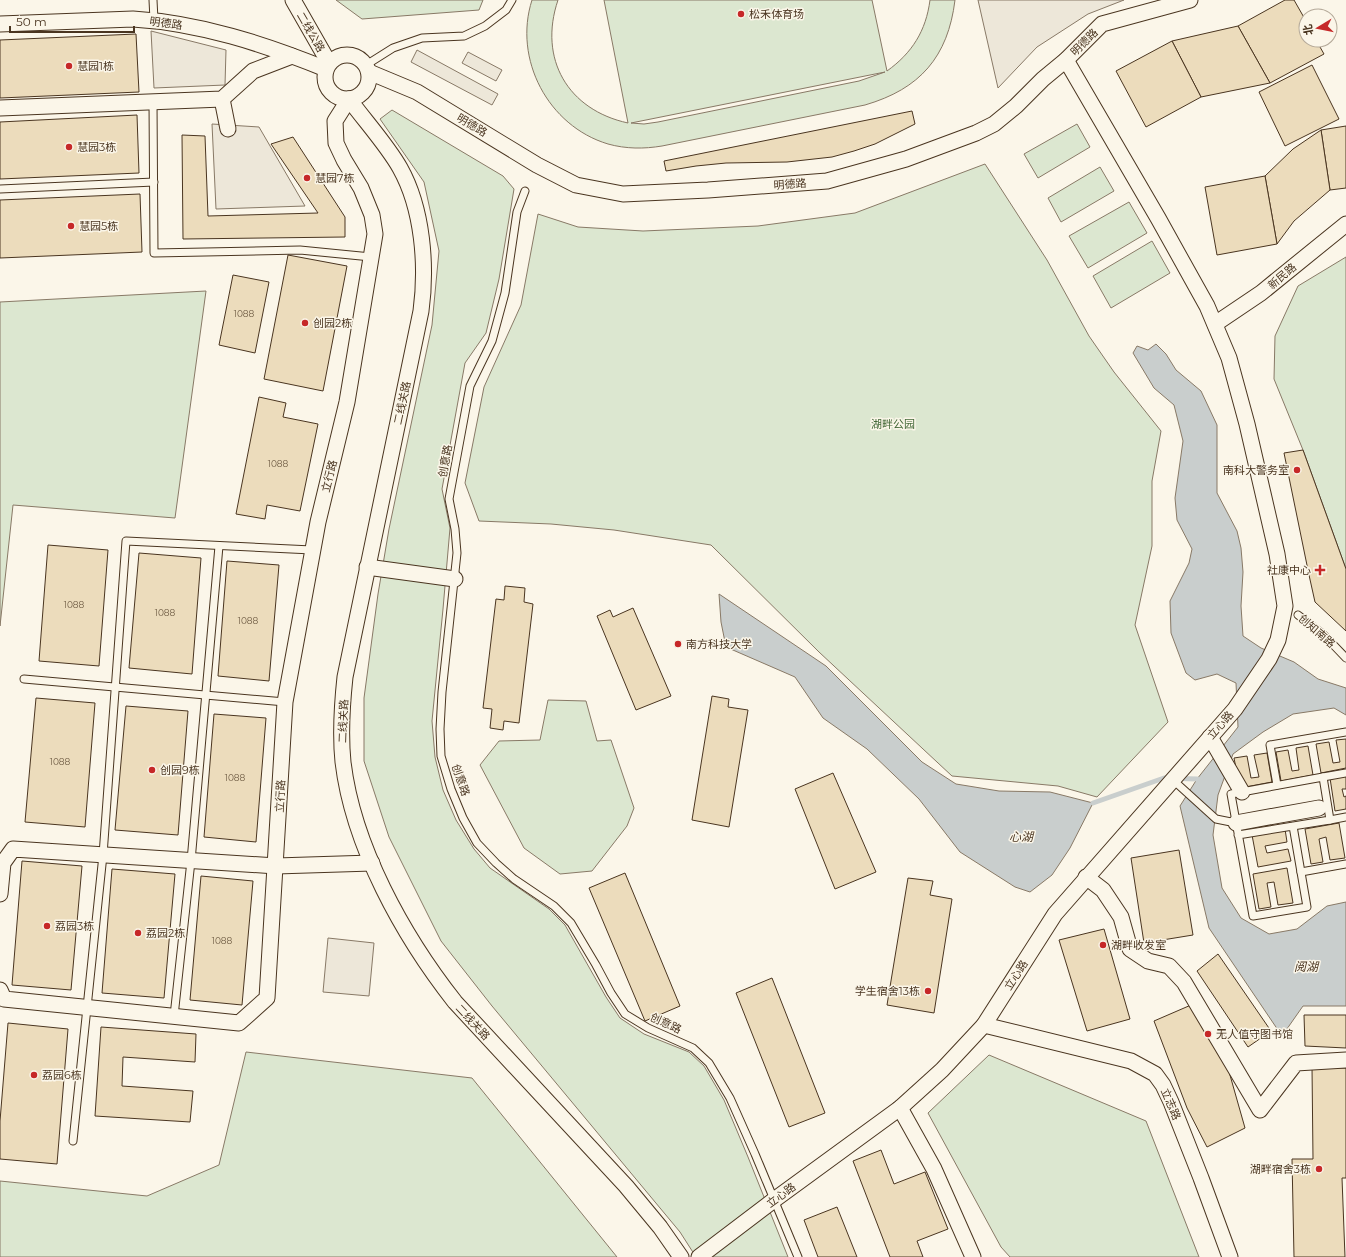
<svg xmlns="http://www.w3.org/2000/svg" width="1346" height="1257" font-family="Montserrat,'Noto Sans SC',sans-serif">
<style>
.green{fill:#dce7d0;stroke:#887966;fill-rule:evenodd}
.parking{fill:#ede7d9;stroke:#887966}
.water{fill:#c9cecd;stroke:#887966}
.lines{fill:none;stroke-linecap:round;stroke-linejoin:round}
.stream{stroke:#c9cecd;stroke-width:5}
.building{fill:#ecdcbc;stroke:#4a3520}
.service-casing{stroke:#4a3520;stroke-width:9}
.minor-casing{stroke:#4a3520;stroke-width:17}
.service{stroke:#fbf6e9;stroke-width:7}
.minor{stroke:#fbf6e9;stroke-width:15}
.poi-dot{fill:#c62828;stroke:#fbf6e9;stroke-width:1.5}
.labels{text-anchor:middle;stroke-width:3;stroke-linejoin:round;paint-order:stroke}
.number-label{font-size:9px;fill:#725f47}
.poi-label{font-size:11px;fill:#4a3520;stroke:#fbf6e9;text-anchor:start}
.street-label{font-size:11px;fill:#4a3520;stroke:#fbf6e9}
.park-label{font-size:11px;fill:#436837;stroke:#fbf6e9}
.water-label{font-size:12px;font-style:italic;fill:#4a3520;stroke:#fbf6e9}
</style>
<rect width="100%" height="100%" fill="#fbf6e9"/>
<g class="green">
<path d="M336,0h147l-4,10 -117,9z"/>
<path d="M532,0h26c-20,59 10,110 70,123l-24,-123h268l15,71c25,-18 39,-40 43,-71h25c-7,57 -35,89 -90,105l-203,41c-18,3 -36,3 -54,-2 -60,-18 -95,-85 -76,-144zM885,72l-26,9 -201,41 -14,2 -13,-1z"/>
<path d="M392,110l111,66 11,13 -15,90 -13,54 -21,30 -23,126 8,39 -7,81 -11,112 3,36 8,33 13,30 18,29 16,19 59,41 16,16 41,72 14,21 24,16 45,18 15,14 20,34 24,57 40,100h-92l-16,-25 -188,-226 -51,-65 -52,-104 -25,-76v-63l14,-104 11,-65 43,-204 7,-74 -15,-69 -44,-63z"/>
<path d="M1077,124l13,23 -52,31 -14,-24z"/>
<path d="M985,164l62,96 42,76 25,36 47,59 -9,50v65l-17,79 33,97 -71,75 -39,-11 -106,-10 -133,-124 -108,-107 -97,-15 -63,-6 -72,-3 -14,-38 19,-96 37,-82 17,-91 40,13 65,4 115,-5 97,-13z"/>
<path d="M1100,167l14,24 -53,31 -13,-24z"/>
<path d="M1129,202l18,31 -59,35 -19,-32z"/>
<path d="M1152,241l18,32 -59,35 -18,-32z"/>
<path d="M1346,257v312l-43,-119 -29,-71 1,-43 23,-50z"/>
<path d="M206,291l-31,227 -162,-13 -13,121v-324z"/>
<path d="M548,700l38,1 11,40 14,-1 23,68 -7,18 -35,45 -32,3 -36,-26 -44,-83 19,-24 41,-1z"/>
<path d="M246,1052l226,26 145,179h-617v-76l147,15 72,-31z"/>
<path d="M989,1055l157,66 53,136h-189l-9,-10 -73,-134z"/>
</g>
<g class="parking">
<path d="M978,0h146l-36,14 -51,33 -39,41z"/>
<path d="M151,31l75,19 -1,35 -71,3z"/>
<path d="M417,50l81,44 -6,11 -81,-43z"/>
<path d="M468,52l34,18 -6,11 -34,-18z"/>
<path d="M212,124l47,3 46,79 -89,3z"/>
<path d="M328,938l46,5 -5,53 -46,-4z"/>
</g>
<g class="water">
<path d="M1156,344l10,10 10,16 25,21 16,34v68l20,38 4,17 2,24 -2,34 2,30 18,12 33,14 24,17 28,9v27l-12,-7 -41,6 -30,18 -30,22 -15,41 -5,40 9,53 19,30 28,16 28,-5 30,-23 19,-4v104h-43l-21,30 -73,-108 -29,-122 17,-27 41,-52 -2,-44 -19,-9 -22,6 -9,-7 -15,-40 -1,-32 19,-38 3,-14 -15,-29 -2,-22 8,-57 -9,-36 -20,-17 -21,-35 4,-7 11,4z"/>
<path d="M719,594l107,72 96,96 34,22 43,7 51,1 43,11 -23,45 -18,27 -22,17 -15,-5 -55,-35 -41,-53 -52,-50 -44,-31 -28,-41 -69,-30 -5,-25z"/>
</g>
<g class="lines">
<path class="stream" d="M1093,803l71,-25 33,1"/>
</g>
<g class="building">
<path d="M1285,0h9l12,21v19h10l8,14 -54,29 -32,-57z"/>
<path d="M1238,26l32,57 -69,14 -29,-56z"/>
<path d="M136,34l3,58 -139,6v-58z"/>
<path d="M1172,41l29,56 -55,30 -30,-56z"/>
<path d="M1312,65l27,54 -54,27 -26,-54z"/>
<path d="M912,111l3,13 -40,20 -21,7 -22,6 -45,5 -61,1 -30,3 -30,5 -2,-10z"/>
<path d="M137,115l2,58 -139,6v-57z"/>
<path d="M1346,126v62l-16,2 -9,-60z"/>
<path d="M1321,130l9,60 -36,31 -17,23 -12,-68 28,-27z"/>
<path d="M182,135l23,1 3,80 110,-3 -47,-69 22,-7 52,80v20l-162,2z"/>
<path d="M1265,176l12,68 -60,11 -12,-68z"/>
<path d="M140,194l2,58 -142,6v-58z"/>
<path d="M288,255l59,11 -24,125 -59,-12z"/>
<path d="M233,275l36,7 -14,71 -36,-8z"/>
<path d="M259,397l27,6 -3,14 35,7 -18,87 -33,-6 -2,14 -29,-5z"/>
<path d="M1303,450l43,119v62l-31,-29 -6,-27 -25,-122z"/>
<path d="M48,545l60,5 -9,116 -60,-5z"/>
<path d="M139,553l62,5 -9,116 -63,-6z"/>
<path d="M227,561l52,4 -10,116 -51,-5z"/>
<path d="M505,586l20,2 -1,14 9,2 -14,119 -15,-2 -1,9 -13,-2 2,-19 -9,-1 13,-109 8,1z"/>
<path d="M633,608l38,88 -35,14 -39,-94 13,-6 3,7z"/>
<path d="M712,696l17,3 -1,8 20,3 -19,117 -37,-7z"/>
<path d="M36,698l59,5 -10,124 -60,-5z"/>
<path d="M126,706l62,5 -10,124 -63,-5z"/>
<path d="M214,714l52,4 -10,124 -52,-5z"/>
<path d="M1346,739v29l-25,5 -5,-29 13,-2 4,21 7,-1 -4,-22z"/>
<path d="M1308,746l5,29 -32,6 -5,-29 12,-2 4,21 7,-1 -3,-22z"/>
<path d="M1267,753l5,29 -32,6 -6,-30 13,-2 4,22 8,-1 -5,-22z"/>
<path d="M833,773l43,99 -41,17 -40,-100z"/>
<path d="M1346,776v13h-4l2,8 2,-1v13l-11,2 -5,-33z"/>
<path d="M1339,823l6,35 -15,2 -4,-23 -7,2 4,23 -12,2 -6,-35z"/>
<path d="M1285,829l2,13 -22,4 2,7 21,-4 3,12 -33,6 -6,-32z"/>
<path d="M1179,850l14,85 -49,8 -13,-85z"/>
<path d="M22,861l60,5 -11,124 -59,-5z"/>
<path d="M1287,868l6,35 -15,2 -4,-23 -7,1 4,24 -12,2 -6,-35z"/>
<path d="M112,869l63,5 -11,124 -62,-5z"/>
<path d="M625,873l55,133 -35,15 -56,-133z"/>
<path d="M201,876l52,5 -11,124 -52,-5z"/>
<path d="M908,878l25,3 -3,14 22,4 -18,114 -47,-8z"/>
<path d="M1104,929l26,90 -43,12 -28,-91z"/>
<path d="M1218,954l53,77 -23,16 -51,-76z"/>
<path d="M772,978l53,135 -36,14 -53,-134z"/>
<path d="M1191,1005l33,49 21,74 -38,19 -20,-39 -33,-87z"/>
<path d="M1304,1015h42v33l-41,-2z"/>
<path d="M8,1023l60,6 -11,135 -57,-5v-38z"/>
<path d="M101,1027l95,7 -1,28 -72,-5 -1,29 71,5 -3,31 -95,-6z"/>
<path d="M1312,1067l34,1v110h-4l3,79h-51l-2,-98h21z"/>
<path d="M881,1150l13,34 31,-12 23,57 -31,12 6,16h-33l-37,-96z"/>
<path d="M837,1207l20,50h-39l-14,-37z"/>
</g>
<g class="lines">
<defs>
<g id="service">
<path d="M153,0l1,20"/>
<path d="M366,65l27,-17 29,-10 42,-2 21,-10 21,-16 6,-10"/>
<path d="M153,102l1,151 146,-3 71,7"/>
<path d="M0,189l154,-7"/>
<path d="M525,191l-8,21 -12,81 -13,48 -22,45 -21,113 6,30 2,24 -15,139 -2,37 1,27 10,33 12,29 14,25 19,20 18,16 40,27 17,17 25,42 15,28 14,21 23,14 45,20 16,15 21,35 25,56 43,103"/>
<path d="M1298,615l26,20 22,23"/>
<path d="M24,679l261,23"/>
<path d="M1323,777l23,-4"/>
<path d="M1173,780l43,39 20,4"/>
<path d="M1277,785l-7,-40 76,-13"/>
<path d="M1330,820l16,-3"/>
<path d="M1238,835l92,-15 -7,-43 -92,17 22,122 54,-9 -14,-81"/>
<path d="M1301,872l45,-8"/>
<path d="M174,1016l17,-155 28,-315"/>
<path d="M73,1141l30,-286 23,-314 186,9"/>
</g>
<g id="minor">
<path d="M293,0l36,63"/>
<path d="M0,24l133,-5c67,4 131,25 193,50"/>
<circle cx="347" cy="77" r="22"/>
<path d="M369,72l48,20 120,73 39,20 47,9 85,-4 119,-9 79,-22 70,-26 18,-9 22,-18 27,-27 23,-19 36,-36 88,-24"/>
<path d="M222,99l6,30"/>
<path d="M349,99c16,22 38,46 51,69 23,41 27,98 21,143l-76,366c-3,28 -5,56 -2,85 10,84 60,174 112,240l171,184 34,41 21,30"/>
<path d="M0,108l222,-9 31,-28 39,-15"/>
<path d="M1215,324l46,-31 85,-69"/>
<path d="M367,567l88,12"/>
<path d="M1210,737l32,55"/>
<path d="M1236,823l83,-15"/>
<path d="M1086,877l17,13 18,27 9,32 18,12 21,5 15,16 76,128 36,-47 50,-3"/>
<path d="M0,894l3,-31 10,-14 263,17 96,-3"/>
<path d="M0,990l4,9 235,24 28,-25 18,-296 33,-180 29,-120 28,-168 -3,-19 -11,-27 -17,-28 -8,-17 -1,-22 14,-22"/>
<path d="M984,1025l147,36 24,13 8,11 8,17 30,76 29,79"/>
<path d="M900,1108l34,61 39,88"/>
<path d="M699,1257l75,-57 126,-92 42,-38 42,-45 71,-111 180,-205 34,-50 9,-19 7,-34 -8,-52 -30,-130 -18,-66 -22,-52 -49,-88 -92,-158"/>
</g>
</defs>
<use href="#service" class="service-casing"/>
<use href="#minor" class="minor-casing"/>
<use href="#service" class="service"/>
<use href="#minor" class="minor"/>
</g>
<g class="poi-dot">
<circle cx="741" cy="14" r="4"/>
<circle cx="69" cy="66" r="4"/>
<circle cx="69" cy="147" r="4"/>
<circle cx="307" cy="178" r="4"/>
<circle cx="71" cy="226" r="4"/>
<circle cx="305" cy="323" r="4"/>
<circle cx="1297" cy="470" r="4"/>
<path d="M1318 564h4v4h4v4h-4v4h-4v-4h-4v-4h4z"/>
<circle cx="678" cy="644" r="4"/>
<circle cx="152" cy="770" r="4"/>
<circle cx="47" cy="926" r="4"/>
<circle cx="138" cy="933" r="4"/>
<circle cx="1103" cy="945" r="4"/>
<circle cx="928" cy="991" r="4"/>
<circle cx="1208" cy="1034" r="4"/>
<circle cx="34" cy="1075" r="4"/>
<circle cx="1319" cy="1169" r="4"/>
</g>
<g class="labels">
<g class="number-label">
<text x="244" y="317">1088</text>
<text x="278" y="467">1088</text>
<text x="74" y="608">1088</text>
<text x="165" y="616">1088</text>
<text x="248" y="624">1088</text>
<text x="60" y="765">1088</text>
<text x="235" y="781">1088</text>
<text x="222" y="944">1088</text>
</g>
<g class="poi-label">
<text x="749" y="18">松禾体育场</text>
<text x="77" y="70">慧园1栋</text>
<text x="77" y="151">慧园3栋</text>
<text x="315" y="182">慧园7栋</text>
<text x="79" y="230">慧园5栋</text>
<text x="313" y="327">创园2栋</text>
<text x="1289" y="474" text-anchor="end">南科大警务室</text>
<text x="1311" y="574" text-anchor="end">社康中心</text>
<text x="686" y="648">南方科技大学</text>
<text x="160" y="774">创园9栋</text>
<text x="55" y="930">荔园3栋</text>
<text x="146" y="937">荔园2栋</text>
<text x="1111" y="949">湖畔收发室</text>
<text x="920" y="995" text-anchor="end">学生宿舍13栋</text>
<text x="1216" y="1038">无人值守图书馆</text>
<text x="42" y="1079">荔园6栋</text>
<text x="1311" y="1173" text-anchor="end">湖畔宿舍3栋</text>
</g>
<g class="street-label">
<text transform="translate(166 23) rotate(8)" y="4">明德路</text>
<text transform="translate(311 32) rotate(60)" y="4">二线公路</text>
<text transform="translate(1084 42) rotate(-45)" y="4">明德路</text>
<text transform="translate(472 125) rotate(31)" y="4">明德路</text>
<text transform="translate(790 184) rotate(-4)" y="4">明德路</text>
<text transform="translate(1282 276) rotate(-40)" y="4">新民路</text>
<text transform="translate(402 403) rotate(-78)" y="4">二线关路</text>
<text transform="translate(445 461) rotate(-80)" y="4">创意路</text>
<text transform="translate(329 476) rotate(-76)" y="4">立行路</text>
<text transform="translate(1317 631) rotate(41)" y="4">创知南路</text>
<text transform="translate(343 721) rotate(-88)" y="4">二线关路</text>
<text transform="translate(1220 725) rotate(-49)" y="4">立心路</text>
<text transform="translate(461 780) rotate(71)" y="4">创意路</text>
<text transform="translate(280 796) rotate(-87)" y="4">立行路</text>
<text transform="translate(1016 975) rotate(-57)" y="4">立心路</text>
<text transform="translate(473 1022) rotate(47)" y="4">二线关路</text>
<text transform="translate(666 1023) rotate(25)" y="4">创意路</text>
<text transform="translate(1171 1104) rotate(67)" y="4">立志路</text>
<text transform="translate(781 1195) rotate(-36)" y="4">立心路</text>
</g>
<g class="park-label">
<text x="893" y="428">湖畔公园</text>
</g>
<g class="water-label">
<text x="1021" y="841">心湖</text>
<text x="1306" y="971">阅湖</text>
</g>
</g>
<g transform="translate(1318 28) rotate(260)"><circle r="19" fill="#fbf6e9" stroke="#b4a999"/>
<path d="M0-3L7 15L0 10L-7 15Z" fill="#c62828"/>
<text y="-6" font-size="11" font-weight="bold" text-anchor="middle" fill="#4a3520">北</text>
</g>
<path d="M10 26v6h124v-6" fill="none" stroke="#4a3520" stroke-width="2"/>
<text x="16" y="26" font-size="12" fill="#4a3520" stroke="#fbf6e9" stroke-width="3" paint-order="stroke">50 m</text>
</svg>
